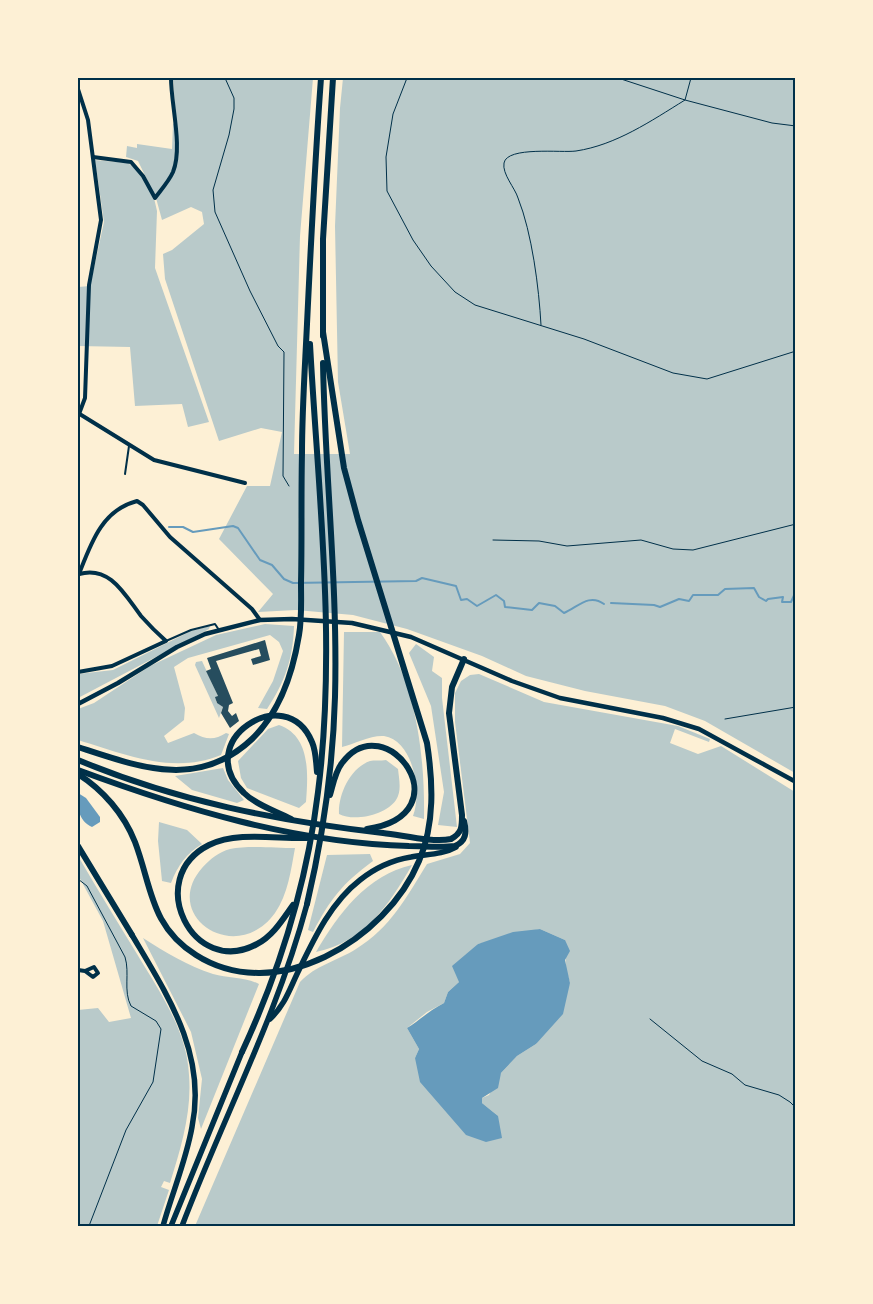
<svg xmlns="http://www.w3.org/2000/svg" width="873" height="1304" font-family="Merriweather,serif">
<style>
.green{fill:#b9caca;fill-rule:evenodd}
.water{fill:#669bbc}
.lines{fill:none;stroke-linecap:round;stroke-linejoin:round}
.stream{stroke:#669bbc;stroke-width:2}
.building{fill:#264d5e}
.path{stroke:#003049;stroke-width:1}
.service{stroke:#003049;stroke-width:2}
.minor{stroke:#003049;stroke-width:4}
.tertiary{stroke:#003049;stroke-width:4.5}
.trunk{stroke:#003049;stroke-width:5.5}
.motorway{stroke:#003049;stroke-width:6}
.neatline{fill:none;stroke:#003049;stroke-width:2}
</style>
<rect width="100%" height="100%" fill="#fdf0d5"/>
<g class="green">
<path d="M173,78h140l-13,158 -6,218h56l-12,-72 -3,-156 5,-118 3,-30h452v695l-90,-52 -40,-15 -80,-15 -59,-15 -44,-20 -75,-27 -54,-14 -57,-5 -38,2 15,-18 -54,-55 28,-53h23l12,-54 -21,-4 -42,13 -54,-162 -2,-25 9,-4 32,-26 -2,-12 -11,-5 -29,13 -6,-22 -18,-37 -12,-4 1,-11 10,2v-4l35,5 1,-25 3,-2z"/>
<path d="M95,160l33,3 12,10 14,25 3,13 -2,57 54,154 -21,5 -6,-23 -47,2 -5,-59 -52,-1v-59l12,-1 14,-64z"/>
<path d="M265,624l29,2c-1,33 -9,56 -27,83l-9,-1 15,-27 10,-30 -4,-9 -9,-7 -82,23 -14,9 11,41 -1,12 -20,16 4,7 26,-10c12,7 21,7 32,0l3,1 -8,21c-48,20 -97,-1 -143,-15v-31l16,-6 56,-37 66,-31z"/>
<path d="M210,626l-1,3 -131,69v-24l35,-4 78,-39z"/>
<path d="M344,632h36c37,51 45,126 44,187l-11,-3c9,-23 1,-75 -29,-80 -13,-1 -30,8 -42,11z"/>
<path d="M416,644l18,13 -2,14 10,7v20l15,129 -19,-2 6,-33 -13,-86 -22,-53z"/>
<path d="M202,661l16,35 -2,6 7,5 -4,11 -24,-53 1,-3z"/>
<path d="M479,674l65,28 134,24 32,13 -1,3 -34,-13 -5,14 28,11 23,-8 74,46v434h-600l105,-244c16,-17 37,-21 56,-33 35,-22 50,-51 71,-85l33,-10 10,-11 -15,-121v-29l6,-12 9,-6zM540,929l25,11 1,29 4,14 -34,61 -19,12 -16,17 -12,22 -7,3v5l16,13 -83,-58 4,-9 -12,-21 20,-16 17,-9 4,-11 11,-10 19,-38z"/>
<path d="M279,725c32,11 29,50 27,77l-7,6 -52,-20 -6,-10 -3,-17 30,-32z"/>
<path d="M386,760l12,9c1,10 4,22 -2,31 -10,15 -42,22 -57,14 -1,-19 11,-46 31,-53 4,-1 11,0 16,-1z"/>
<path d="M223,768l5,12 16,20 -7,3 -45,-13 -17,-14z"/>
<path d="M159,822l28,8 15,14c-16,10 -24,21 -31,39l-9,-2 -4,-40z"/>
<path d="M295,848c-4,22 -7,46 -20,65 -39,54 -115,3 -73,-45 8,-9 17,-16 28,-19 18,-4 46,-1 65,-1z"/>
<path d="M370,854l3,7c-31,23 -42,37 -60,71l-5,-2 19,-75z"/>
<path d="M78,856c19,33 39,65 59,98 22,37 50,76 52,121 3,37 -8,73 -19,108l-6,-2 -3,6 8,3 -12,36h-79v-216l20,-2 11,14 22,-4 -28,-97 -25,-46z"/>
<path d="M412,865c-23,40 -48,77 -96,87 22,-38 51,-77 96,-87z"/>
<path d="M143,938c22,14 45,28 70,36 15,4 32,3 46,10l-58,145 -3,-11 4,-39 -11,-47z"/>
</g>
<g class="water">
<path d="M78,793l8,5 14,19v5l-8,5c-14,-6 -15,-21 -14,-34z"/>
<path d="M540,929l25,11 5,11 -5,9 5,23 -7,31 -27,30 -19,12 -16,17 -3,15 -16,10v5l16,13 4,22 -16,4 -20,-7 -46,-53 -5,-24 4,-9 -12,-21c13,-8 23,-18 37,-25l4,-11 11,-10 -7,-16 26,-22 35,-12z"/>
</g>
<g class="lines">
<g class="stream">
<path d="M169,527h14l10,5 40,-6 5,2 22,32 12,5 12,14 9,4 123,-2 6,-3 34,8 5,14 6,-1 10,7 19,-11 8,6 1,6 27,3 7,-7 16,3 9,7c14,-6 25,-20 40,-9"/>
<path d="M611,603l43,2 6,2 19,-8 10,2 4,-6h25l7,-6 29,-1 5,9 7,4 2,-2 15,-2 -1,5h9l5,-11"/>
</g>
</g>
<path class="building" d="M265,640l5,20 -17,5 -2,-6 10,-3 -2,-7 -43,12 17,42 -4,2 -1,6 4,5 4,-3 3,8 -9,7 -9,-15 2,-6 -6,-4 -2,-6 3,-1 -12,-25 5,-2 -4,-11z"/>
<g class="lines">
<g class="path">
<path d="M225,78l9,20v11l-5,26 -16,55 2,22 35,79 28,55 6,6 -1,124 6,10"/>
<path d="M407,78l-14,36 -7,43 1,34 26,49 18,26 24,26 20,13 109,34 89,34 34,6 89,-28"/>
<path d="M618,78l67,22 87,23 24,3"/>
<path d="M541,325c-2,-37 -9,-92 -23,-127 -3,-10 -16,-24 -14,-35 3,-17 58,-10 72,-12 40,-6 75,-30 109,-51l6,-22"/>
<path d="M493,540l46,1 28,5 74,-6 32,9 20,1 103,-26"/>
<path d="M725,719l71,-12"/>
<path d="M78,879l9,7 38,71c5,16 -2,34 6,49l25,15 5,8 -8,53 -27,48 -37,96"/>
<path d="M650,1019l52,42 30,13 13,11 34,10 11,7 6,6"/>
</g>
<g class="service">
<path d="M125,474l4,-28"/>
<path d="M166,641l25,-11 24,-6 4,6"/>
</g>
<g class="minor">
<path d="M78,89l10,31 13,100 -12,65 -4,113 -6,16"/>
<path d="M93,157l38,5 12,14 12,22c6,-8 14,-17 18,-26 10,-25 -2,-67 -2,-94"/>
<path d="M78,413l76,47 91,23"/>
<path d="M79,574c12,-31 23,-64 58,-73l6,4 27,32 82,72 8,11"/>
<path d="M78,672l34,-6 54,-25c-9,-8 -17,-16 -25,-25 -16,-21 -31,-51 -62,-42"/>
<path d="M78,970l7,1 9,-4 4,6 -5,4 -8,-6"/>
</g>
<path class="tertiary" d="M78,704l40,-21 59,-36 28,-13 55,-14 32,-1 60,4 59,14 101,44 48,17 103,20 36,11 97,53"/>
<g class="trunk">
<path d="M132,935c36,61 75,119 60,192 -6,34 -20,66 -29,99"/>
<path d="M270,1019c14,-13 19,-28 27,-45 16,-33 33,-71 63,-94 15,-12 33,-20 51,-23 15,-3 31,-2 45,-10"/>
<path d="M171,1226l71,-174"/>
<path d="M182,1226c41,-108 95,-210 125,-322"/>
</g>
<g class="motorway">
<path d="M323,336v-97l10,-161"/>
<path d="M78,747c61,20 120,43 174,-8 28,-27 41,-67 47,-104 3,-17 2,-35 2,-52 1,-43 0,-87 1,-130 0,-43 3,-86 5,-129 4,-83 8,-164 14,-246"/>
<path d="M78,760c98,41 200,61 305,73 19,2 50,10 68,6 11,-6 11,-12 11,-24l-13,-102 3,-26 12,-28"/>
<path d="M78,770c105,39 218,73 331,76 15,0 31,2 46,0 11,-5 12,-13 9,-25"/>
<path d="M78,774c25,16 46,40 57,68 17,45 15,84 61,113 80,51 190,-15 223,-94 16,-37 14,-79 8,-118l-69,-223 -14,-52 -21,-136"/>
<path d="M330,795c3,-10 5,-23 12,-32 44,-59 124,51 25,66"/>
<path d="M291,819c-15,-8 -35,-14 -47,-26 -54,-51 42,-114 68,-51 4,9 4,20 5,30"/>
<path d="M78,846l54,89"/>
<path d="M307,904c16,-68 26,-137 28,-207 3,-111 -10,-222 -12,-334"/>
<path d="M293,905c-10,14 -20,31 -36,39 -64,35 -114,-66 -48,-99 28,-14 68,-6 98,-7"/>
<path d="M242,1052c38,-82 65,-170 76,-260 19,-148 0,-300 -8,-448"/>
</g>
</g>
<rect width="873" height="1304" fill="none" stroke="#fdf0d5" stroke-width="158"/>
<rect x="79" y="79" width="715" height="1146" class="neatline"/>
</svg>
